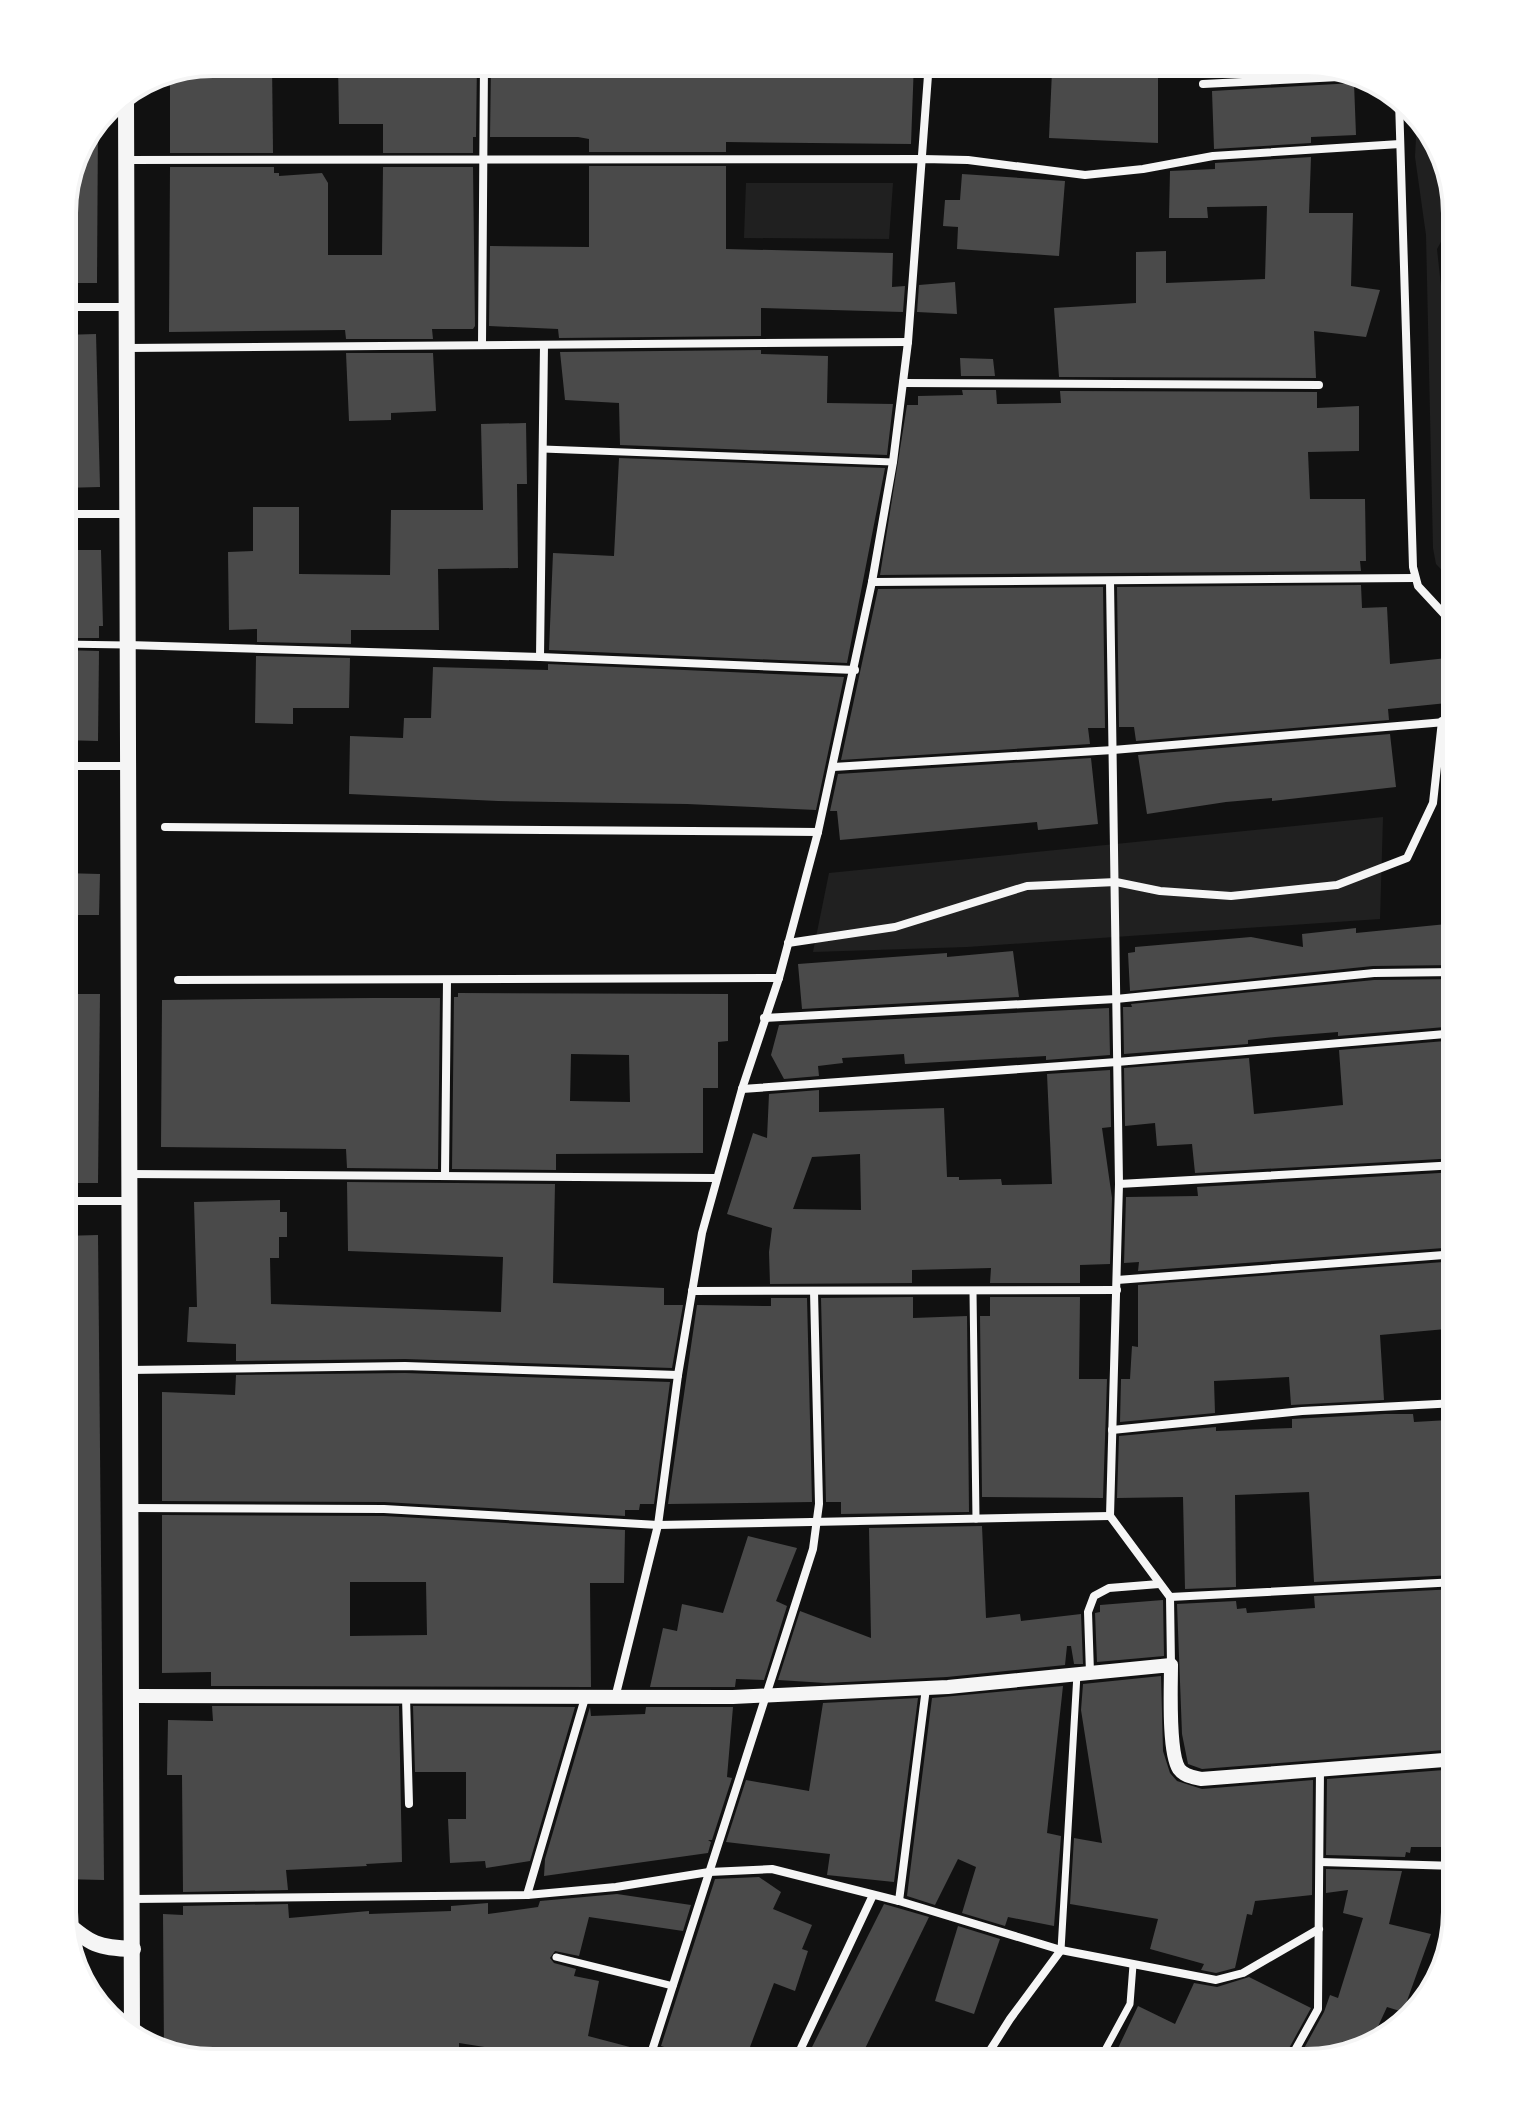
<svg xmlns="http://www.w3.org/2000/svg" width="1519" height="2125" font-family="Inter,sans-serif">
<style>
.green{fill:#202020}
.building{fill:#4a4a4a;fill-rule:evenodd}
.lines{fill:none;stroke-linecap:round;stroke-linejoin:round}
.pedestrian{stroke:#f5f5f5;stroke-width:7}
.minor{stroke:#f5f5f5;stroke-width:8}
.tertiary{stroke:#f5f5f5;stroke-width:14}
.secondary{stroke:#f5f5f5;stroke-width:16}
.rim{fill:none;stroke:#f5f5f5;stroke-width:4}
</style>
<rect width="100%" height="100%" fill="#111"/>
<g class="green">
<path d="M1417,118l20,19 20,76 -20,36 11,101h9v236l-21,-22 -3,-16 -7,-313 -11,-78z"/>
<path d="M746,183h147l-4,56 -145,-1z"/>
<path d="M1457,739v162h-11l-4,-159z"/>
<path d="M1383,817l-3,102 -413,28 -154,5 16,-79z"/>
</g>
<g class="building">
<path d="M213,62h59l1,91h-103v-75z"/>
<path d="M338,62h139l-1,75h-3v16h-90v-29h-44z"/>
<path d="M491,62h80v15l50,-1v-14h293l-3,82 -185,-2v10h-137v-13l-11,-2h-88z"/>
<path d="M1293,62h23l25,8 -48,2z"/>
<path d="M1052,71l106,4v68l-109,-5z"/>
<path d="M1354,83l2,52 -45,2v6l-97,6 -2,-58z"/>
<path d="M98,119l-1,164h-35v-81l15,-56z"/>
<path d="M1311,157l-2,56h44l-2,73 29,4 -14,47 -52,-6 2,47 -257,-1 -5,-69 82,-5v-51l30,-1v32l99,-4 2,-73 -60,1 1,11h-39l1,-47 45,-2v-6z"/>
<path d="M589,166h137v83l167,4 -1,34 13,-1 -2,26 -142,-4v28l-202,2 -1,-9 -69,-3 1,-80 99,1z"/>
<path d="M170,167h104v6h5v3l43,-3 6,10v72h54l1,-88h90l2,159 -2,3h-41l1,10h-87l-1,-9 -176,2z"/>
<path d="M962,174l103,7 -6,75 -102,-7 1,-22 -15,-1 2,-26h15z"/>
<path d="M955,282l2,32 -40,-2 2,-27z"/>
<path d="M96,334l4,153 -38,1v-153z"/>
<path d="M761,350v4l67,2 -1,47 66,1 -6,51 -267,-10 -1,-42 -54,-3 -5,-48z"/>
<path d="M346,353h87l3,58 -45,2v7l-42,1z"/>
<path d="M960,358l33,1 2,17h-34z"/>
<path d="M962,390h34l1,14 64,-1 -1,-12 257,1v16l42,-2v45l-51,1 2,47h55l1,62h-6l1,10 -481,4 27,-170h11v-9l45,-1z"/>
<path d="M526,423l1,61h-10l1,84 -80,1 1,61h-88v14l-94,-2v-13l-28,1 -1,-78 25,-1v-44h46v67l91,1 1,-65h92l-2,-86z"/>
<path d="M619,458l266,10 -38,195 -298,-13 4,-97 61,3z"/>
<path d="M62,550h39l2,76h-4v12h-37z"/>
<path d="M1361,585l1,23 25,-1 3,57 67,-7v45l-69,7 1,11 -253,21 -2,-14h-15l-2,-140z"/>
<path d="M1103,587l2,141h-17l2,16 -249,16 37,-171z"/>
<path d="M62,650l37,1 -1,90 -36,-1z"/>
<path d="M256,656l94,2 -1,50h-56v16l-38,-1z"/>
<path d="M548,664l296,13 -28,133 -129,-6 -189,-3 -149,-7 1,-58 53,2 1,-20h27l2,-51 115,3z"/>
<path d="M1390,734l6,53 -124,14v-3l-46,4 -79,12 -9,-59z"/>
<path d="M1091,758l7,66 -60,6 -1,-8 -197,18 -3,-29h-7l8,-37z"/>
<path d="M62,873l38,1 -1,41h-37z"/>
<path d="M1457,923v42l-84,1 -243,25 -2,-38 7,-1v-5l116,-10 52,10 -1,-13 54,-6v5z"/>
<path d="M1013,951l6,46 -217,12 -4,-45 149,-11v4z"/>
<path d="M1457,979v47l-119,10v-4l-63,5 -27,3v4l-124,10 -1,-47h9l-1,-3 243,-24z"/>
<path d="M458,993l270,1v47l-10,1v46h-15v65l-147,1v16l-104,-1 2,-172h4zM571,1054l58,1 1,47 -60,-1z"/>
<path d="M62,994h38l-2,189h-36z"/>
<path d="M372,998h68l-2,171 -91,-1 -1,-19 -185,-2 1,-147z"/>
<path d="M1109,1008l1,47 -64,5v-4l-141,8 -1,-10 -62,4 1,5 -25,3 1,10 -35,3 -13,-24 8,-30z"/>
<path d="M1457,1040v118l-262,15 -3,-29 -35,2 -2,-23 -30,3 -1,-58 125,-10 5,56 89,-9 -4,-55z"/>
<path d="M1110,1070l1,57 -9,1 10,70 -2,66 -30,1v18h-90l1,-15 -79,2v13l-142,1 -1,-32 3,-24 -45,-14 26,-81 14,5 2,-44 50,-4v22l125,-4 3,69h12v3l42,-1 1,6 50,-1 -5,-110zM860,1154l1,56 -68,-1 19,-52z"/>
<path d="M1457,1172v75l-319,24 1,-9 -15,1 2,-66 72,-1 -1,-9z"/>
<path d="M347,1182l208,2 -2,99 111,5v17h19l-11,63 -267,-9 -169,2v-17l-49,-2 2,-35h8l-3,-105 86,-2v12h7v25h-8v21h-9l1,46 230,8 2,-55 -155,-6z"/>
<path d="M98,1235l6,645 -42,-1v-643z"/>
<path d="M1457,1261v54l-12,1 1,13 -66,6 4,65 -93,5 -2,-28 -75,4 1,32 -95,9 1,-43h9l2,-33 6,1v-62z"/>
<path d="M913,1297v21l54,-2 2,196 -128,2v-12h-15l-5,-204z"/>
<path d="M990,1297h90l-1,82h28l-4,119 -121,-1 -2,-181h10z"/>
<path d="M771,1298h36l5,204 -144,2 29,-199 74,1z"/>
<path d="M405,1373l265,9 -16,122h-14l-1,6h-14v6l-241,-14 -222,-1v-109l73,3 1,-20z"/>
<path d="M1385,1414h28l1,8 35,-2 2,68h6v45l-7,1 4,41 -140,7 -5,-90 -74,3 1,92 -51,2 -2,-92 -66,1 2,-62 97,-9v4l76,-3v-9z"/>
<path d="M162,1515l222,1 241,14 -1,53h-34l1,104 -380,-1v-14l-49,1zM350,1582h76l1,53 -77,1z"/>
<path d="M982,1526l4,92 34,-4 1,7 60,-7 2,50h-9l-3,-18h-4l-2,19 -118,12 -121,6 -48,-3 22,-69 71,27 -2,-110z"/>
<path d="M748,1536l49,12 -21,53 11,5 -23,74 -28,-1 -1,8h-85l13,-59 14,3 5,-27 41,9z"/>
<path d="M1456,1589l1,160 -255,20 -14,-5 -6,-30 -5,-130 59,-3 1,8 9,-1 1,5 68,-5 -1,-12z"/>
<path d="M1163,1600l1,56 -67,6 -2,-49 5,-1v-7z"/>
<path d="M1161,1676l2,75 7,22 7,8 25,8 111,-9 -1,115 -57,6 -3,14 -5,-1 -12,54 -19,5 -15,-3 3,-6 -54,-15 8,-30 -88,-15 4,-66 28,5 -21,-133 2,-26z"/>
<path d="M1063,1686l-16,147 14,3 -7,90 -46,-9 -3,9 -43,-13 14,-46 -18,-8 -23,46 -28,-9 25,-198z"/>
<path d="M918,1698l-24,184 -67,-7 3,-21 -104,-12 20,-62 63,11 14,-88z"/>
<path d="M212,1706h187l3,156 -36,2 1,2 -81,4 2,20 -105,2 -1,-117h-15l1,-55 45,1z"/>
<path d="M413,1706l162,1 -45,154 -44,7 -1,-7 -35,2 -2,-44h18v-47h-51z"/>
<path d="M590,1707l1,9 54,-2 1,-7h87l-6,70 5,1 -20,62h-4l3,2 -3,11 -164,23 1,-17z"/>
<path d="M1457,1769v78h-46l-1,6 -4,-1 -1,5 -79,-2 1,-76z"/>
<path d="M1326,1869l76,2 -13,53 42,10 -28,78 -16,-5 -18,39 -62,17h-11l28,-51 6,-17 8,3 25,-80 -20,-5 5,-23 -22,3z"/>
<path d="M759,1877l22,15 -8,17 39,16 -10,24 6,2 -13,40 -21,-8 -30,80h-27l-56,-17 54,-167z"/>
<path d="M617,1894l74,11 -8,26 -94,-14 -10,39 -24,-5 -5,7 4,5 22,6 -2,7 25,5 -11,55 57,15 -4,12h-102l2,-7 -82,-13v9l-46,1v7l-61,1v-4l-95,6h-54l-39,-12 -1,-137 20,1v-9l105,-2 1,14 80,-7v3l82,-3v-5l37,-3v11l50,-7 2,-6z"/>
<path d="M884,1904l45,13 -71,146h-54z"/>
<path d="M958,1926l42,13 -26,75 -39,-13z"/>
<path d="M1249,1977l62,31 -30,55h-170l27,-57 37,18 19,-41 23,4z"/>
</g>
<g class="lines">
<g class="pedestrian">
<path d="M543,449l350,13"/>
<path d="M62,644l64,1"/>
<path d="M973,1291l3,228"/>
<path d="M1061,1950l16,-276"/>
<path d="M556,1957l117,29"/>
<path d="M1098,2063l32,-59 3,-39"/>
</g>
<g class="minor">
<path d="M1203,84l156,-8"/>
<path d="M1399,100l14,467 5,19 39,42"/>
<path d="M128,160l795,-1 45,1 117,15 58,-6 70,-13 187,-12"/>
<path d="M62,307h65"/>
<path d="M482,345l2,-283"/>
<path d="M127,348l781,-6"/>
<path d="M903,383l416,2"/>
<path d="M62,514h66"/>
<path d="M1110,581l9,603 -9,332 60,81 1,68"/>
<path d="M872,582l543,-4"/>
<path d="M128,645l412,12 315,13"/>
<path d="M540,657l4,-312"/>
<path d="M62,766h67"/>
<path d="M833,767l280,-17 344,-29"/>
<path d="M165,827l653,5"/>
<path d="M788,943l107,-16 132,-41 89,-4 44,9 71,5 106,-11 70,-27 26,-55 9,-82"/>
<path d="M178,980l601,-2"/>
<path d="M764,1018l352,-19 258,-26 83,-1"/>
<path d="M742,1089l375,-27 340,-29"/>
<path d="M128,1174l587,4"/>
<path d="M445,1176l2,-196"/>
<path d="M1119,1184l338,-19"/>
<path d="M62,1201h67"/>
<path d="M1117,1280l340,-26"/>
<path d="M692,1291l425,-1"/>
<path d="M129,1370l276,-4 273,9"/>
<path d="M1112,1430l190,-19 155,-8"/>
<path d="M130,1508l254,1 274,16 452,-9"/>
<path d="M1170,1597l287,-15"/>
<path d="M1090,1673l-2,-61 6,-16 15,-8 50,-4"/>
<path d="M406,1697l3,107"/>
<path d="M615,1698l43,-173 20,-150 24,-142 40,-144 37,-111 39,-146 54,-250 21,-120 15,-120 21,-280"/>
<path d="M1320,1862l137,4"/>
<path d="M527,1895l58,-197"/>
<path d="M133,1899l394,-4 89,-8 93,-15 63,-3 127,32 162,49 155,30 27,-7 76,-44"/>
<path d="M899,1901l27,-213"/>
<path d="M1099,2061l5,2"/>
<path d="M648,2063l165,-514 6,-45 -5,-213"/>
<path d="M794,2063l79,-168"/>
<path d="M982,2063l28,-44 51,-69"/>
<path d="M1288,2063l30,-54 2,-239"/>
</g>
<path class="tertiary" d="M131,1696l602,1 215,-10 223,-22c0,22 -3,87 8,104 5,7 14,8 22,10l256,-20"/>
<g class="secondary">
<path d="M126,95l6,1943"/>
<path d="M64,1921c26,23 34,27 69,28"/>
</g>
</g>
<path d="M0 0H1519V2125H0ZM213 76H1306A137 137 0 0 1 1443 213V1912A137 137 0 0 1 1306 2049H213A137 137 0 0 1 76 1912V213A137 137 0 0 1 213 76Z" fill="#fff" fill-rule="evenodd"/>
<path class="rim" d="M213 76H1306A137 137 0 0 1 1443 213V1912A137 137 0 0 1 1306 2049H213A137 137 0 0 1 76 1912V213A137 137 0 0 1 213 76Z"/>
</svg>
